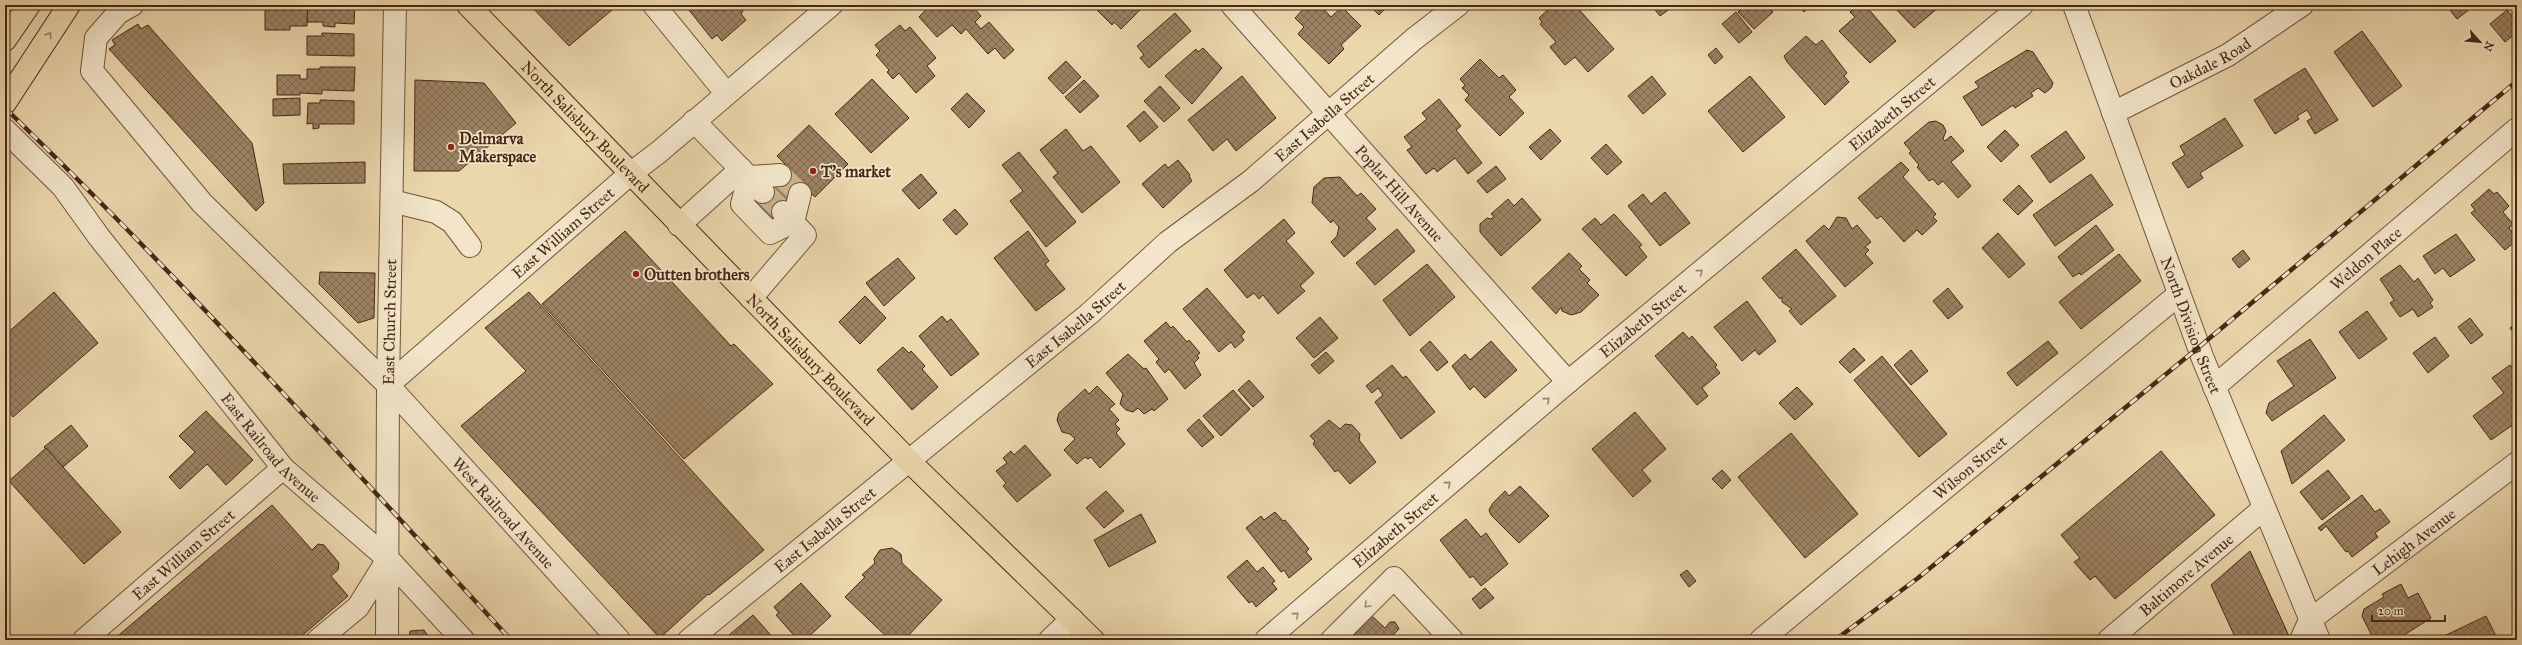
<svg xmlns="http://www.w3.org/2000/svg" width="2522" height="645" font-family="'IM FELL Great Primer',serif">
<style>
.building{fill:url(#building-cross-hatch);stroke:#472814}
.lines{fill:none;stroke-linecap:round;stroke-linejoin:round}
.minor-tunnel{stroke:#cab48e;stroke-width:22;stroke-dasharray:22 11;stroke-linecap:butt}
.minor-casing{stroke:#70543a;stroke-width:24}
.major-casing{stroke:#472814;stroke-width:24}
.minor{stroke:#f2e5c9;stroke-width:22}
.major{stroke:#ebd7ac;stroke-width:22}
.rail-casing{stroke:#472814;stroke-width:4.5}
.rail{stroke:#f2e5c9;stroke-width:3;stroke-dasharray:9;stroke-linecap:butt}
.oneway{stroke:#998060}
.oneway2{stroke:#9c866e}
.poi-dot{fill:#8f2418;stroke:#f2e5c9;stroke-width:1.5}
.labels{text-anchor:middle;stroke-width:3.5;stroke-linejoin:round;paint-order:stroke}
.street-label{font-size:16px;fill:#472814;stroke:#f2e5c9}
.poi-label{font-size:16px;font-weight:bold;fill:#472814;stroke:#f2e5c9;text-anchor:start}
</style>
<defs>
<pattern id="building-cross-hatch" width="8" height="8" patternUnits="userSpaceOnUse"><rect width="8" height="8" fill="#9c8363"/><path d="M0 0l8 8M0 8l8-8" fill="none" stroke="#816b50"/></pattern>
</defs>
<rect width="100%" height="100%" fill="#ebd7ac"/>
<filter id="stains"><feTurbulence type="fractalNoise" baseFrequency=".005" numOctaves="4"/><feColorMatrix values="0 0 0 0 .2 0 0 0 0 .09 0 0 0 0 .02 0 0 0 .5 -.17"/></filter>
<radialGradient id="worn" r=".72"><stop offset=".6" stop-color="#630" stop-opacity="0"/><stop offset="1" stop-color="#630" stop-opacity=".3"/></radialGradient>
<g class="building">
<path d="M265,5h43l-1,21h-17v4h-25z"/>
<path d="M308,5h47l-1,19 -19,-1v4l-12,-1v-4h-16z"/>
<path d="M530,5h88l-49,41z"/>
<path d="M685,5h53l5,6 -2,3 5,6 -24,21 -5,-6 -5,4z"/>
<path d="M930,5h41l10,11 -6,6 6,7 8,-7 25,28 -10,9 -9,-11 -7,6 -22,-25 -5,5 -9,-9 -15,12 -18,-20z"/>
<path d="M1101,5h44l-24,24 -7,-7 -2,3 -16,-16z"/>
<path d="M1307,5h13l11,12 11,-10 19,19 -20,19 3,4 -15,15 -31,-30 6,-7 -9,-9z"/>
<path d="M1369,5h20l-10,10z"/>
<path d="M1553,5h22l39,44 -26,23 -13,-15 -10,8 -15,-18 6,-5 -16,-18 2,-2 -3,-4z"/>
<path d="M1651,5h24l-15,11z"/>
<path d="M1745,5h21l7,7 -19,17 -16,-17z"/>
<path d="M1798,5h13l-7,7z"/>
<path d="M1859,5h6l31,36 -26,22 -31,-32 16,-14 -5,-5z"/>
<path d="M1892,5h44l2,3 -24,20z"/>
<path d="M2446,5h29l-18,14z"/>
<path d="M2507,10l10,12v10l-12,10 -15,-18z"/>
<path d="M1736,12l16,20 -13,11 -17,-19z"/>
<path d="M1175,13l16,18 -42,37 -9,-10 4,-3 -7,-9z"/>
<path d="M138,24l3,5 7,-4 104,118 12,60 -8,8 -147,-162 6,-4 -3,-5z"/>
<path d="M900,25l5,6 5,-4 26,31 -9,8 8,10 -19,17 -17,-20 -6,6 -6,-7 2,-2 -13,-15 4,-4 -5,-6z"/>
<path d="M2362,31l40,55 -29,21 -39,-55z"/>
<path d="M322,33l32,1v22l-47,-1v-19h15z"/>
<path d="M1806,36l10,9 6,-5 25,33 -3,3 5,6 -24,23 -38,-43 -3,-6z"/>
<path d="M1203,48l19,20 -30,36 -27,-28 31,-27 2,3z"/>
<path d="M1716,48l7,9 -8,7 -7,-9z"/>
<path d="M2027,50l6,2 20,31 -2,5 -6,5 -7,-5 -7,5 2,3 -18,12 -2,-3 -31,21 -19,-29 16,-10 -4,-5z"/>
<path d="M1480,59l19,19 4,-3 13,15 -7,7 15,16 -24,23 -35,-36 4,-5 -7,-7 3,-3 -5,-6z"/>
<path d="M1066,61l15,16 -18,17 -15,-16z"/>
<path d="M320,67h35l-1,24 -32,-1v4l-22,-1v2h-23v-20h23v4h7v-10h13z"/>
<path d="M2305,68l33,52 -23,14 -8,-13 5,-3 -5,-8 -10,6 2,3 -24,15 -21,-34z"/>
<path d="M1242,76l34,42 -40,33 -9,-12 -14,12 -25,-31z"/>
<path d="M1652,76l14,18 -23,20 -15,-18z"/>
<path d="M1750,76l35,41 -42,35 -35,-41z"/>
<path d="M872,79l37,39 -38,35 -36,-39z"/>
<path d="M415,80l69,3 32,40 -57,48h-45z"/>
<path d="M1084,80l15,16 -19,17 -15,-16z"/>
<path d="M1160,86l20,22 -16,14 -20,-21z"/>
<path d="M967,93l18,18 -16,17 -18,-19z"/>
<path d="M300,98v17l-27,1v-17z"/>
<path d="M1439,99l22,27 -5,4 26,33 -14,11 -13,-16 -18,14 -3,-4 -8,6 -19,-24 5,-3 -8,-10 23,-18 -5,-6z"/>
<path d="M320,100l34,1v23h-35v4l-6,1v-6l-6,1 1,-21h12z"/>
<path d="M1144,111l14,16 -18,15 -13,-16z"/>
<path d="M2225,118l18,28 -43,27 3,5 -15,10 -16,-25 13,-8 -5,-9z"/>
<path d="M1936,121l7,4 3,6 -3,8 2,2 6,-5 13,15 -13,11 20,24 -13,12 -15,-17 -5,4 -5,-6 -4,2 -12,-14 2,-2 -10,-12 2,-2 -7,-8 25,-21z"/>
<path d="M809,125l39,39 -33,33 -9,-9 -39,38 -18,-19 39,-40 -11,-11z"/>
<path d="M1066,129l17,22 8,-5 29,36 -38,31 -29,-36 5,-4 -18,-23z"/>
<path d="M1550,129l11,12 -20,19 -12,-13z"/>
<path d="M2005,130l14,15 -18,17 -14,-15z"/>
<path d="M2066,131l19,27 -35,25 -19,-27z"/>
<path d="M1606,144l16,18 -15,13 -16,-17z"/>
<path d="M1019,152l57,70 -30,25 -36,-46 13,-10 -21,-26z"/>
<path d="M1178,160l12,15 -1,1 3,5 -29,27 -21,-24 23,-20 3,4z"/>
<path d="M365,162v21l-81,1 -1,-20z"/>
<path d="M1901,162l8,8 -6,7 33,37 -3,3 4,4 -15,14 -5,-5 -13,12 -23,-26 -4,3 -19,-21z"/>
<path d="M1496,166l10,13 -19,14 -10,-12z"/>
<path d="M921,174l16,19 -18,16 -17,-19z"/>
<path d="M2091,174l22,31 -58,41 -22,-31z"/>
<path d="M1340,177l17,19 4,-3 15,16 -10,9 10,11 -32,28 -13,-15 6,-6 2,-9 -6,-7 -2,3 -19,-20 2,-16 10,-9z"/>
<path d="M2019,185l14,16 -15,14 -15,-15z"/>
<path d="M2489,189l5,5 3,-2 12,14 -6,6 10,12 -4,4 8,12 -12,10 -34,-37 4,-3 -4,-5z"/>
<path d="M1665,192l25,31 -30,23 -32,-40 15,-12 8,10z"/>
<path d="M1522,198l19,22 -40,36 -21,-24v-8l7,-6 4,1 3,-3 -3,-2 17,-15 6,7z"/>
<path d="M955,209l13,15 -12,11 -13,-15z"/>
<path d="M1614,214l28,31 -3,2 8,10 -21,19 -44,-47 13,-11 6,7z"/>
<path d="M1837,217l9,1 6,11 5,-4 14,17 -6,5 4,3 -4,4 8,9 -28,24 -39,-46 18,-16 5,5z"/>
<path d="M1284,219l11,14 -9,8 28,32 -14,13 5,5 -27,23 -15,-19 -4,4 -5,-6 -7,5 -23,-28z"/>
<path d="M2096,225l18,25 -33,25 -2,-2 -6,4 -15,-20z"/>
<path d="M1397,229l18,22 -40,34 -19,-22z"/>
<path d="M625,231l106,115 3,-2 39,40 -89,75 -142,-155z"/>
<path d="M1028,231l21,30 -4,3 20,25 -29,22 -42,-53z"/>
<path d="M1998,233l27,31 -16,14 -27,-30z"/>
<path d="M2456,234l19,26 -25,17 -7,-9 -8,6 -12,-18z"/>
<path d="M1796,249l40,47 -35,29 -12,-14 3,-2 -10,-7v-5l-2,2 -18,-21z"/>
<path d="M2243,250l7,9 -11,9 -7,-9z"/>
<path d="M1569,253l13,13 -3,3 11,11 -3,3 12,12 -18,17 -10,3 -9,-4 -1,-4 -5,7 -24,-26z"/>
<path d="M2119,254l22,27 -60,48 -22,-27z"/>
<path d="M898,258l17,20 -31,28 -18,-23z"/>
<path d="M1427,264l28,33 -45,39 -27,-36z"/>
<path d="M2400,265l14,17 4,-4 15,22 -3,3 3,4 -15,10 -5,-8 -13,8 -10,-14 4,-3 -14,-21z"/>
<path d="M320,272l55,1 -1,45 -16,5 -39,-39z"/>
<path d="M1207,288l38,44 -4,4 3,4 -9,8 -4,-6 -12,10 -36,-43z"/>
<path d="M1948,288l15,19 -15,12 -15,-18z"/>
<path d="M54,292l44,51 -85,74 -8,-10v-72z"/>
<path d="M529,292l235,258 -55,45 -1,-1 -48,44 -199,-212 65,-55 -41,-43z"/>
<path d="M865,296l21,22 -26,26 -21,-22z"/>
<path d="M1747,301l29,40 -17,14 -4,-5 -13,11 -28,-34z"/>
<path d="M2367,311l20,28 -28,20 -20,-27z"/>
<path d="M942,316l5,6 4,-3 28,35 -28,22 -32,-40z"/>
<path d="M1320,317l18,21 -24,20 -18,-20z"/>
<path d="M2470,318l13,17 -12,9 -13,-17z"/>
<path d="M1166,322l5,6 2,-2 14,16 2,-2 11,13 -3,2 2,3 -5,5 7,12 -16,14 -16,-20 -4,4 -9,-11 3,-3 -15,-18z"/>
<path d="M2517,322v15l-7,-9z"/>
<path d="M1683,332l6,7 3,-3 25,29 -2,2 5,6 -18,15 6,8 -11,9 -42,-49z"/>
<path d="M2435,337l14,19 -21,17 -15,-20z"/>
<path d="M2310,339l26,39 -64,43 -6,-8 3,-10 25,-17 -17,-25z"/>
<path d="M1430,341l18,21 -11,9 -17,-21z"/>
<path d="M1491,341l26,29 -32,28 -11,-12 -4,4 -18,-24 13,-12 5,6z"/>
<path d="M2048,341l10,12 -41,33 -10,-13z"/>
<path d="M903,347l6,6 2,-2 14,15 -3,3 16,18 -26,23 -35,-40z"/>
<path d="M1854,348l11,12 -15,13 -11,-11z"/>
<path d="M1911,350l17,21 -17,14 -17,-20z"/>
<path d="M1326,352l8,9 -15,13 -8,-9z"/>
<path d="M1128,354l16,15 2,-1 22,31 -14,12 -2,-2 -8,5 -6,-6 -5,4 -7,-2 -6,-6 3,-10 -17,-21z"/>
<path d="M1882,356l65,78 -28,23 -65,-77z"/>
<path d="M1392,365l11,13 3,-2 29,36 -34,27 -26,-37 8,-7 -5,-7 -6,5 -6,-7z"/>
<path d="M2510,365l7,9v48l-26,18 -18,-24 31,-23 -12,-15z"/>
<path d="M1249,380l15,17 -11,10 -15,-17z"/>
<path d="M1097,386l18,18 -6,5 10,11 -4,4 5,5 -4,4 9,11 -25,24 -9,-11 -3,2 -3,-2 -8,7 -13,-14 11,-11 -5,-5 -8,-2 -5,-12 2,-7 26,-24 4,5z"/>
<path d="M1797,387l16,17 -18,16 -16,-17z"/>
<path d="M1233,390l17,19 -29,27 -18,-20z"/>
<path d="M206,411l47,49 -27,25 -19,-21 -27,25 -11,-12 26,-25 -16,-16z"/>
<path d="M1635,412l31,37 -24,21 9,11 -18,16 -41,-48z"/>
<path d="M2324,415l21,25 -53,44 -11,-33z"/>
<path d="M1199,419l15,18 -12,10 -15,-17z"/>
<path d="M1329,420l11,9 5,-5 7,1 8,9 -1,6 17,22 -26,22 -12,-14 -3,2 -22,-28 2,-3 -5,-5z"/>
<path d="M71,425l17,21 -25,21 -19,-20z"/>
<path d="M1791,433l67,81 -53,44 -67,-81z"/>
<path d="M1025,445l26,30 -34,27 -14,-16 3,-3 -10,-12 11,-8 -4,-5 8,-7 3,4z"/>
<path d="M46,448l75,84 -37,32 -75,-83z"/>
<path d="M2161,451l54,64 -100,84 -20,-23 -5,4 -16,-18 6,-4 -19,-23z"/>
<path d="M1722,470l9,10 -9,9 -10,-10z"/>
<path d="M2328,470l22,28 -28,22 -22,-28z"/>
<path d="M1520,486l29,30 -30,27 -28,-28 -2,-5 4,-7 12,-12 4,5z"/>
<path d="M1106,491l18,20 -20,17 -18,-20z"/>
<path d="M2362,495l13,17 5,-3 10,13 -15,11 3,4 -26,20 -4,-6 -2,1 -20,-26 -5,5 -3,-3z"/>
<path d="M272,505l40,45 6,-6 6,1 15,18 -1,7 -7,6 17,20 -51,44h-184z"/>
<path d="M1275,512l8,9 2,-1 24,29 -3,3 6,7 -23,19 -5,-8 -3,2 -35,-44 15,-12 3,4z"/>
<path d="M1141,514l15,28 -47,25 -15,-27z"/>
<path d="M1466,519l15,18 5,-4 22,31 -27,22 -8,-10 -3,2 -30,-38z"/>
<path d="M892,548l9,6 1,9 40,37 -38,40h-14l-45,-43 20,-20 -3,-2 13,-12 -1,-4 6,-9z"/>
<path d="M2250,551l39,85 -5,4h-52l3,-3 -24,-52z"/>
<path d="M1247,560l10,12 6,-5 12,14 -3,2 5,6 -21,18 -4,-6 -3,2 -22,-26z"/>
<path d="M1687,570l9,11 -7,6 -9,-12z"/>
<path d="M801,583l30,33 -26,24h-7l-22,-25 3,-2 -5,-6z"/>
<path d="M2401,584l7,14 10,-5 13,25 -30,19 2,3h-29l-12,-24 2,-7 20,-12 -2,-3z"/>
<path d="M1485,588l9,10 -14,11 -8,-10z"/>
<path d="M753,615l22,25h-52z"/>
<path d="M1372,616l13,12 5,-6h5l4,7 -7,7 4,4h-47z"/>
<path d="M2486,616l12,24h-55l-1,-3z"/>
<path d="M424,630l7,10h-22l1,-9z"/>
</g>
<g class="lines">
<g class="minor-tunnel">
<path d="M780,175l20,19"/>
<path d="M763,192l19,19"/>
</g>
<defs>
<g id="minor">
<path id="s1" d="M132,5l-14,8 -22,25 -4,33 110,132 186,182 231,255"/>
<path d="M654,5l72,88"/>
<path id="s2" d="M1232,5l336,377"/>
<path id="s3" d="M2074,5l129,354 116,281"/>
<path id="s4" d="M2113,113l115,-58 74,-50"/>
<path d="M694,121l69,71"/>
<path id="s5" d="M5,130l58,57 36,50 184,231 105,91 75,81"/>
<path d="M780,175l-31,2 -7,27 28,29 23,-11 7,-28"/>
<path d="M392,201l44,11 16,10 18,24"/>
<path d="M679,225l62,-56"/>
<path d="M751,298l54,-63 -22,-23"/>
<path id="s6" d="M388,385l242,-211 29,-22 172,-147"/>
<path id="s7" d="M2214,387l303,-258"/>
<path id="s8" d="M84,640l199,-172"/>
<path d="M318,640l40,-33 30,-48"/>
<path id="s9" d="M387,640l1,-255 7,-380"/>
<path id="s10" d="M689,640l400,-326 79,-72 83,-61 163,-142 44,-34"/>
<path d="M1050,640l22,-21"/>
<path id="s11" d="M1266,640l302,-258 454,-377"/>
<path d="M1332,640l62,-62 58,62"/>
<path id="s12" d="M1761,640l417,-345"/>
<path id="s13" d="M2109,640l154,-131"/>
<path id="s14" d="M2301,640l9,-20 207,-157"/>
</g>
<g id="major">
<path id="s15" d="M468,5l440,455 185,180"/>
<path d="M5,40l24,-35"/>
<path d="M5,103l64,-98"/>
</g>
</defs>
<use href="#minor" class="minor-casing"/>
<use href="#major" class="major-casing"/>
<use href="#minor" class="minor"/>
<use href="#major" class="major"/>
<defs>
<g id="rail">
<path d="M5,108c176,170 340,352 506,532"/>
<path d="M1835,640l83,-62 281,-231 318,-266"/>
</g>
</defs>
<use href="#rail" class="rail-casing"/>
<use href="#rail" class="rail"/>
</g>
<defs><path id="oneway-chevron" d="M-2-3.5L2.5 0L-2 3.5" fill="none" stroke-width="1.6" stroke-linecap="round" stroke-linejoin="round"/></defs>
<use class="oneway" href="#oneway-chevron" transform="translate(49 35) rotate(-57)"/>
<g class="oneway2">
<use href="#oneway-chevron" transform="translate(1700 272) rotate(-40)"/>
<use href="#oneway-chevron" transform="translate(1547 400) rotate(-41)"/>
<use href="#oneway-chevron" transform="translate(1448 484) rotate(-41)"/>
<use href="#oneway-chevron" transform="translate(1367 605) rotate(135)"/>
<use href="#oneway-chevron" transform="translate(1296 615) rotate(-41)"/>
</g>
<g class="poi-dot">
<circle cx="451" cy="147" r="4"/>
<circle cx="813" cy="171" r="4"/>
<circle cx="636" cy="274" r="4"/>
</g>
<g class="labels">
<g class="street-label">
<text dy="6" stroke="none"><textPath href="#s4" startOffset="109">Oakdale Road</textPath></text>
<text dy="6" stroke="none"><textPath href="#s11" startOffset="818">Elizabeth Street</textPath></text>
<text dy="6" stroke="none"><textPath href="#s10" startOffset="823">East Isabella Street</textPath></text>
<text dy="6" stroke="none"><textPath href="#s15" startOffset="169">North Salisbury Boulevard</textPath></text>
<text dy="6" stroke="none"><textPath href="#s2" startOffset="252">Poplar Hill Avenue</textPath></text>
<text dy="6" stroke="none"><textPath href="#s6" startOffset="232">East William Street</textPath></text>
<text dy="6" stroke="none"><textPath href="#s7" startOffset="199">Weldon Place</textPath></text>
<text dy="6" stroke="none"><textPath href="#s11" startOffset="494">Elizabeth Street</textPath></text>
<text dy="6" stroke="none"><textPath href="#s9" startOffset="318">East Church Street</textPath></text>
<text dy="6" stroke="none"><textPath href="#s10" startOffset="499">East Isabella Street</textPath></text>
<text dy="6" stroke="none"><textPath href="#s3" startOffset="341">North Division Street</textPath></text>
<text dy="6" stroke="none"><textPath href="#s15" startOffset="493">North Salisbury Boulevard</textPath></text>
<text dy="6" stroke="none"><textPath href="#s5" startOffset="415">East Railroad Avenue</textPath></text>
<text dy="6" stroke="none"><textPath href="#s12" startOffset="271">Wilson Street</textPath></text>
<text dy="6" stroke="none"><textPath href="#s1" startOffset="687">West Railroad Avenue</textPath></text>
<text dy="6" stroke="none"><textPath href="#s10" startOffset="175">East Isabella Street</textPath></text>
<text dy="6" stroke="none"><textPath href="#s11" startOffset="170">Elizabeth Street</textPath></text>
<text dy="6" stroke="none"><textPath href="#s14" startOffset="152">Lehigh Avenue</textPath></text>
<text dy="6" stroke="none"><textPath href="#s8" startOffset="131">East William Street</textPath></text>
<text dy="6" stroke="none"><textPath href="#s13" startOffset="101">Baltimore Avenue</textPath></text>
</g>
<g class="poi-label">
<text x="459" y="144">Delmarva<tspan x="459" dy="18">Makerspace</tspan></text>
<text x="821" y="177">T's market</text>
<text x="644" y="280">Outten brothers</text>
</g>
</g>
<rect width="2522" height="645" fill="none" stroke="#ebd7ac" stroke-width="20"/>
<rect x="6" y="6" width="2510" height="633" fill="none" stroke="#472814" stroke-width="2"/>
<rect x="10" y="10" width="2502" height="625" fill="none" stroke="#472814"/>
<g transform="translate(2480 42) rotate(117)" stroke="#f2e5c9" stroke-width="3" paint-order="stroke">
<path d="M0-3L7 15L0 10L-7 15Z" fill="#472814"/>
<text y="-6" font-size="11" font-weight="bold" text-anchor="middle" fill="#472814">N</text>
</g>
<path d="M2372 615v6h73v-6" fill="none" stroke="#472814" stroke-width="2"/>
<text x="2378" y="615" font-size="12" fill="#472814" stroke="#f2e5c9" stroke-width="3" paint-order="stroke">20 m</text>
<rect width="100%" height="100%" filter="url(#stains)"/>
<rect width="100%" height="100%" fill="url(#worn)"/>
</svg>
